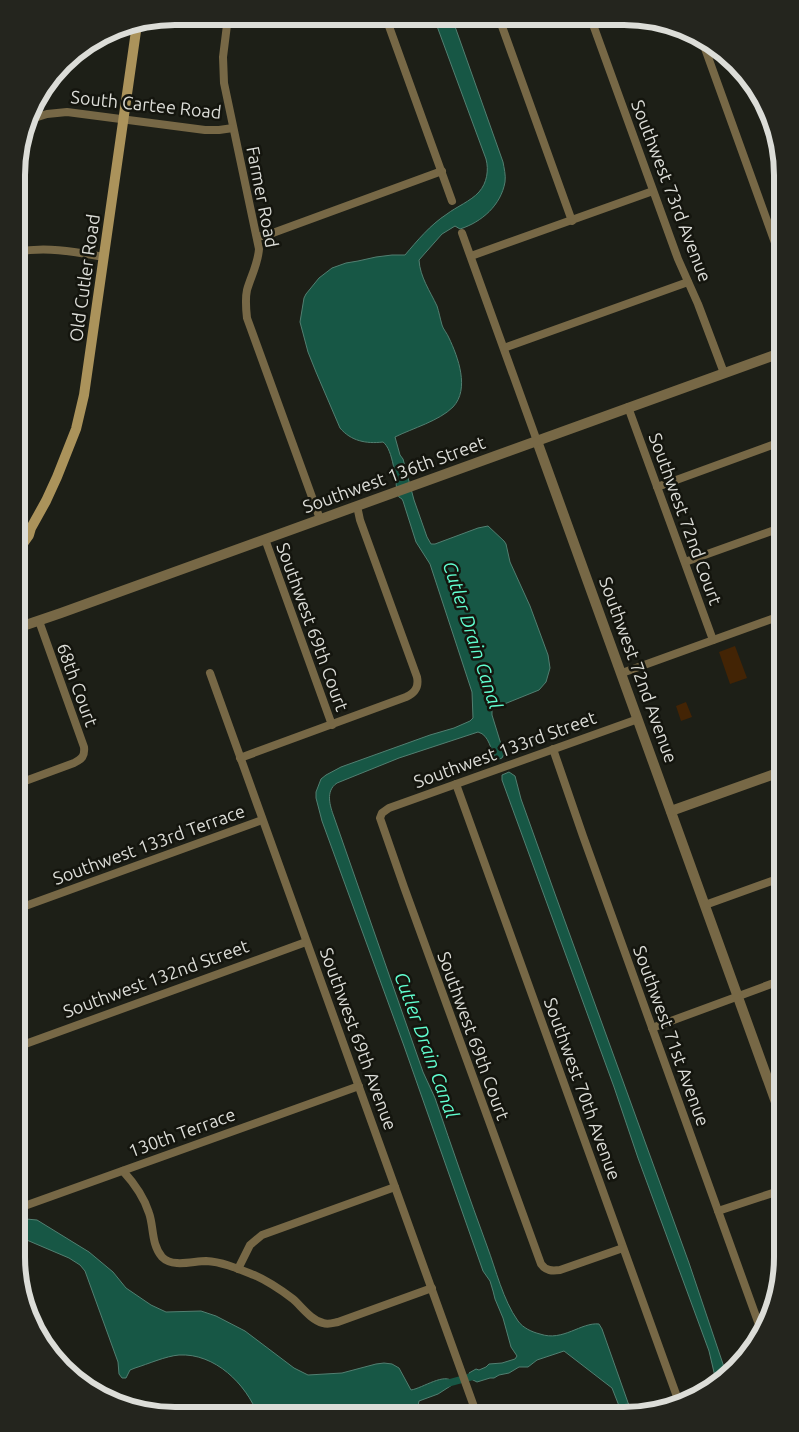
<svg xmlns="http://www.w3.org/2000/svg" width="799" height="1432" font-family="Ubuntu,sans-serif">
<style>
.green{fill:#432405}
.water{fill:#175745;stroke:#527f71}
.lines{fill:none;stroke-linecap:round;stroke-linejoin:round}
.canal{stroke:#175745;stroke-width:7}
.minor{stroke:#776846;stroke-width:8}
.tertiary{stroke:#776846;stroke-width:10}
.secondary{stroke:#ab935b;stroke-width:10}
.labels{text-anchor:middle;stroke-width:5;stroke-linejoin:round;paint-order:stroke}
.street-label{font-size:18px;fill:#dcddd8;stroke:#14150e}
.water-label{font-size:19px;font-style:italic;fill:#61fed0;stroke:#14150e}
.rim{fill:none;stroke:#dcddd8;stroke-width:6}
</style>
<rect width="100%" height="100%" fill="#1d1f17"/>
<g class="green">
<path d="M735,646l12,32 -17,6 -11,-32z"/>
<path d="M686,702l6,15 -11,4 -5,-15z"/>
</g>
<g class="water">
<path d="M434,18h18l51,144c1,6 3,13 2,20 -4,23 -23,40 -45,47l-5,-3 -13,8 -23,26c1,17 11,31 18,46 2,6 3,12 5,19 1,4 5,8 7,13 9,19 21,51 4,69 -14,14 -40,21 -58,30l5,18 3,4 11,41 13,37 4,7h4l43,-16 10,-2 16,15 2,3 4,18 20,44 18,49 2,13 -4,14 -7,8 -47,19v6l12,39 -2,4 -5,2c-7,-9 -7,-25 -19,-28l-79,26 -62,25c-12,8 -7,23 -3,34l89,255 12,26c17,50 34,99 52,148 9,24 16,54 31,75 5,7 14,11 22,13 23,8 41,-12 59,-10l3,5 30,85 -9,2 -11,-28 -48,-37 -27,9 -9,7h-9l-10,6 -10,2 -5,3h-4l-13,4 -6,-3 -2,-6 7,-4 3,1 7,-3 3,-3 13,-1 13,-4 2,-3 -6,-9 -8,-29 -8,-19 -2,-8 -3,-10 -7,-10 -79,-225 -82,-225 -6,-23v-6l5,-13 5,-4 15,-8 89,-32 24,-7 16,-7 3,-3 -1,-26 -42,-128 -14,-22 -13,-41 -1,-2 -3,-2 -2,-4c-1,-12 -4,-44 -14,-51 -17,2 -32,-1 -43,-14l-24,-56 -8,-20 -8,-30 4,-24 2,-4 13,-16 13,-10 14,-5 12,-2 18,-4 16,-2h13c12,-14 25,-30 42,-41 9,-7 24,-13 32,-22 8,-9 10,-22 7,-33z"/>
<path d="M509,772l6,4 6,23 34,95 134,369 38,113 -10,9 -8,-34 -71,-193 -24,-71 -112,-307v-5z"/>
<path d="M26,1219l11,1 52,32 24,20 13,16 25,17 15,7 35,-1 15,5 29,15 49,37 14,7 34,-2 34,-9 8,-1 8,1 7,4 12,22c12,-2 34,-18 42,-8l-1,3 -14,9 -19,7 -2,9 -5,5h-154c-12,-31 -43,-62 -79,-60 -13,1 -31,9 -44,13l-5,2 -4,8h-4l-3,-4 -1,-12 -33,-91 -5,-6 -11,-7 -47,-20c-6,-5 -6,-8 -6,-15z"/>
</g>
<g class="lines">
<path class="canal" d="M445,1384l33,-9"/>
<g class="minor">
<path d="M228,17l-5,40 1,26 35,166c-1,15 -8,27 -12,41 -2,9 -1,19 0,28l73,201"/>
<path d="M386,18l66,183"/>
<path d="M499,18l73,203"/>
<path d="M591,19l87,240 20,45 26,69"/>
<path d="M703,43l80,222"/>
<path d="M28,120l19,-6 20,-2 138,18h14l14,-2"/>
<path d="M462,233l75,208"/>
<path d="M257,237l13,-3 172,-63"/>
<path d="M17,252c29,-6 59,0 87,5"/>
<path d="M471,256l182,-65"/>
<path d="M504,348l184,-66"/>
<path d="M628,407l85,233"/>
<path d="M657,487l126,-46"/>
<path d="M265,539l67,186"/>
<path d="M685,562l98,-35"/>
<path d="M210,673l267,742"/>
<path d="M622,673l161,-58"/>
<path d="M553,749l30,87 179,497"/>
<path d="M240,758l166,-61c9,-4 13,-10 11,-20l-57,-157 -3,-14"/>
<path d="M17,784l57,-21c8,-4 11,-7 10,-16l-45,-126"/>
<path d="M456,784l224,621"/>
<path d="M705,905l78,-28"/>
<path d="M17,909l245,-89"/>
<path d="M652,1028l130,-48"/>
<path d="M17,1047l289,-105"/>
<path d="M771,1088l11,-4"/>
<path d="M123,1171c11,12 21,26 26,42 5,14 2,31 13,44 11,11 31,4 44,4 17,1 33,8 48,14 14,6 27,15 39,24 9,8 18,21 30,24 5,2 10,0 15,-1l94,-34"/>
<path d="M16,1209l343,-123"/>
<path d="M718,1211l64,-21"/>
<path d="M623,1248l-63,22c-8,1 -14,1 -19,-6l-137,-377 -24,-69 2,-5 7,-5 249,-89"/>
<path d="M238,1269l12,-24 12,-10 133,-48"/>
<path d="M166,1414l14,-4 12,4"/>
</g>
<g class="tertiary">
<path d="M537,441l245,678"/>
<path d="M17,628l44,-15 722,-261"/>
<path d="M671,811l112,-40"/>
</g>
<g class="secondary">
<path d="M17,552l12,-17 2,-7 15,-27 11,-24 19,-48 8,-34 53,-371"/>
<path d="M23,1295l9,28"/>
</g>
</g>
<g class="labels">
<g class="street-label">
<text transform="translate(146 105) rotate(6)" y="6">South Cartee Road</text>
<text transform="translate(671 191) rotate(69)" y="6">Southwest 73rd Avenue</text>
<text transform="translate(262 197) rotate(79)" y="6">Farmer Road</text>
<text transform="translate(85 278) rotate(-82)" y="6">Old Cutler Road</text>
<text transform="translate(394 475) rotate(-20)" y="6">Southwest 136th Street</text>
<text transform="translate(685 519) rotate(70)" y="6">Southwest 72nd Court</text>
<text transform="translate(312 627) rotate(70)" y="6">Southwest 69th Court</text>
<text transform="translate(638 670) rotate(70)" y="6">Southwest 72nd Avenue</text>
<text transform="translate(77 685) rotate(70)" y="6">68th Court</text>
<text transform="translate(505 750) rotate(-20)" y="6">Southwest 133rd Street</text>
<text transform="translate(149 845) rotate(-20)" y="6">Southwest 133rd Terrace</text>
<text transform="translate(156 979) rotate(-20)" y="6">Southwest 132nd Street</text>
<text transform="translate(473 1036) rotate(70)" y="6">Southwest 69th Court</text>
<text transform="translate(671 1036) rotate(70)" y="6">Southwest 71st Avenue</text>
<text transform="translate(358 1039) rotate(70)" y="6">Southwest 69th Avenue</text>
<text transform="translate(582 1089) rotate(70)" y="6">Southwest 70th Avenue</text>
<text transform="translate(182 1133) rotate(-20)" y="6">130th Terrace</text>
</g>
<g class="water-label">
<text transform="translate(473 635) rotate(72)" y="7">Cutler Drain Canal</text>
<text transform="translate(427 1045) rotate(70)" y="7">Cutler Drain Canal</text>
</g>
</g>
<path d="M0 0H799V1432H0ZM175 25H624A150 150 0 0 1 774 175V1257A150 150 0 0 1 624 1407H175A150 150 0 0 1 25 1257V175A150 150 0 0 1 175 25Z" fill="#24251e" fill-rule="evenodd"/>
<path class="rim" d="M175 25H624A150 150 0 0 1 774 175V1257A150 150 0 0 1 624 1407H175A150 150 0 0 1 25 1257V175A150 150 0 0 1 175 25Z"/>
</svg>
